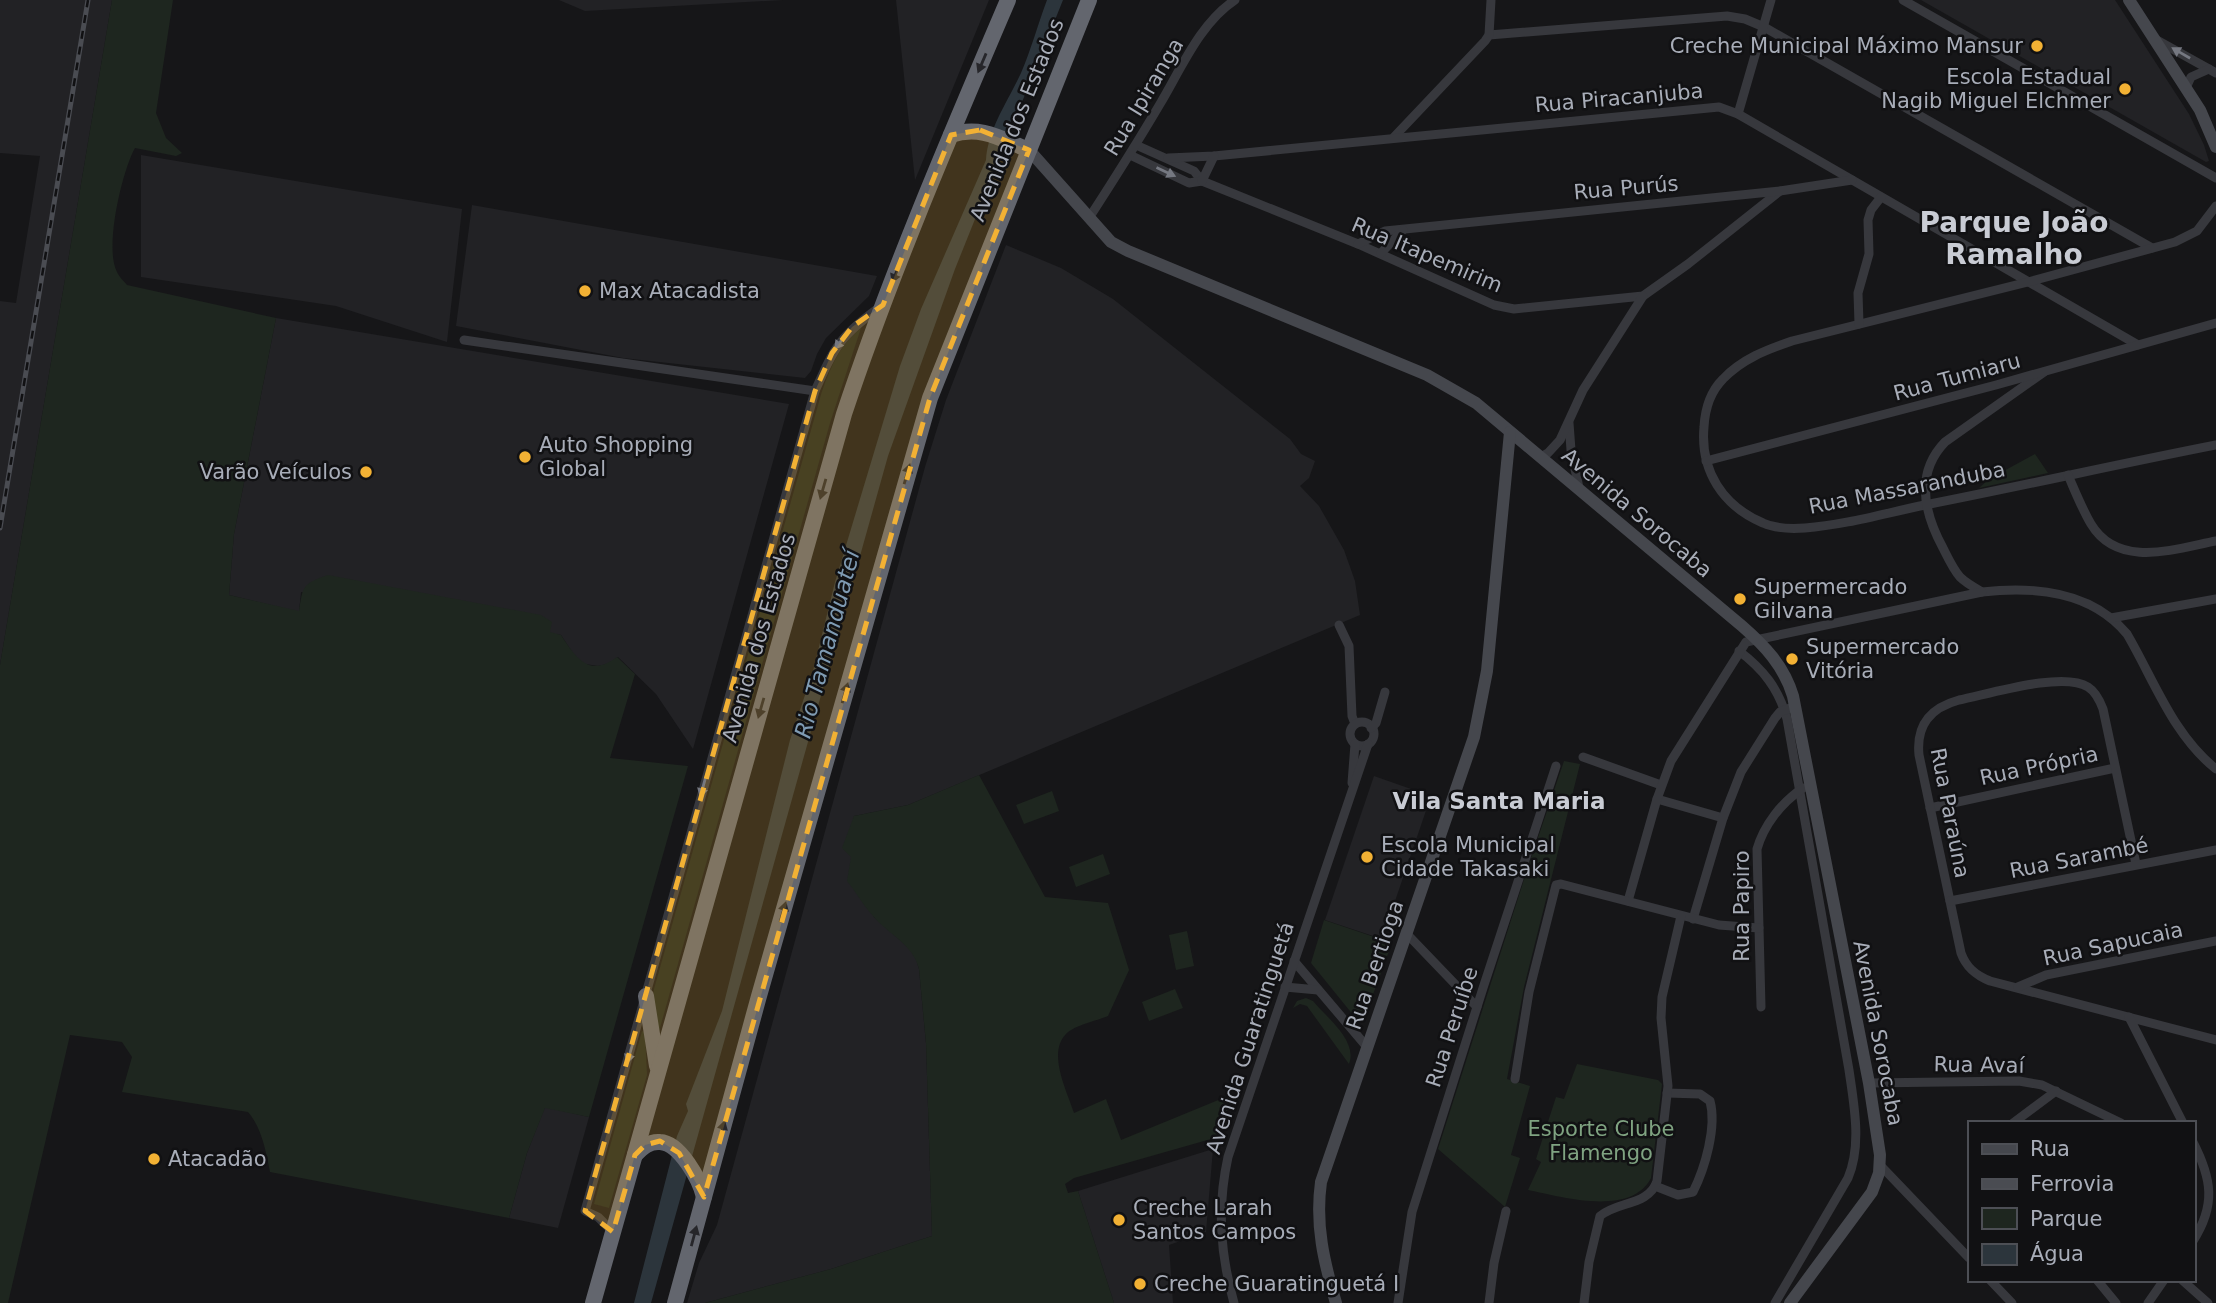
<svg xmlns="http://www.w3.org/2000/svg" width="2216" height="1303" font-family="'DejaVu Sans',sans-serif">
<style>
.built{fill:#222225}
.green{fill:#1e261f}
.water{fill:#2c353c}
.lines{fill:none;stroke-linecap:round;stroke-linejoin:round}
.street{stroke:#37383d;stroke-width:9}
.secondary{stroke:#45474d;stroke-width:12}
.highway{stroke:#63666e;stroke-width:16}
.rail-casing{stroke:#4a4c52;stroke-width:5}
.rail{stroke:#111113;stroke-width:2.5;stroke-dasharray:8;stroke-linecap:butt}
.oneway{fill:#757881}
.oneway2{fill:#26262a}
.marked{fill:#f2b134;fill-opacity:0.2;stroke:#f2b134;stroke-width:5;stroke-dasharray:14 9;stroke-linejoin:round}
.poi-dot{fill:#f2b134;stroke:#111113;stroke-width:2.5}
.labels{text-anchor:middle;stroke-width:5;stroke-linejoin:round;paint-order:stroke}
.poi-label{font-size:21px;fill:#a8adb8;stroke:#111113;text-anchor:start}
.street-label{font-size:21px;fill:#a8adb8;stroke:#111113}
.park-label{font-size:21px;fill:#7fa381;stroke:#111113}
.water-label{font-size:23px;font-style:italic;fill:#7f9bb3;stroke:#111113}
.neighbourhood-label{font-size:23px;font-weight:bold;fill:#c9ccd4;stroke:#111113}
.district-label{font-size:28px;font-weight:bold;fill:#c9ccd4;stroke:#111113}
</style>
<rect width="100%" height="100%" fill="#161618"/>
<g class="built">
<path d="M0,0h112l-112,665v-364l16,2 24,-147 -40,-3z"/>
<path d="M559,0h224l-198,11z"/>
<path d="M896,0h93l-74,180z"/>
<path d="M1921,0h194l74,114 15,31 5,16 -3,1z"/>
<path d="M141,155l321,54 -15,133 -111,-36 -195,-29z"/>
<path d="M472,205l405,71 -8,20 -43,42 -9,16 -6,17 -6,7 -182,-20 -167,-32z"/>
<path d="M1006,245l55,23 52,31 177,140 11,15 14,7 -6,17 -9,8 19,20 25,44 11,31 5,34 -452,190 -54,11 -3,41 23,60 35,31 7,10 3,11 7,74 6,193 -101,33 -126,34h-18l12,-40 18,-38 208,-758 21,-67z"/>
<path d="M276,318l513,86 -96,345 -37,-55 -38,-37 -10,7 -10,2 -13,-2 -9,-6 -15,-23 -260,-43 -2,20 -70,-17 5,-61z"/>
<path d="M1374,776l57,20 -49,143 -57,-19z"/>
<path d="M545,1107l44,10 -31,111 -49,-10 18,-65z"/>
<path d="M1213,1149l-7,83 -37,13 4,58h-59l-36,-112z"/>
</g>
<g class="green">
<path d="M112,0h61l-17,113 10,25 16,15 -6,3 -41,-8c-13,23 -31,100 -18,124 2,5 7,9 10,13l149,33 -42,216 -5,61 70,16c4,-25 3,-27 29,-36l213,40 11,7 -2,10 11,3c15,23 28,43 56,22l18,17 -25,84 78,8 -99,351 -44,-9 -18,45 -18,65 -239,-46c-4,-20 -8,-44 -22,-60l-126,-20 10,-35 -10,-15 -52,-7 -62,268h-8v-638z"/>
<path d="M861,328l-31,95 -172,612 -6,-32 2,-14 166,-591c8,-26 19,-53 41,-70z"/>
<path d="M2035,454l13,19 -69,15 10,-9z"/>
<path d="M1564,761l16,3 -56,223 -17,92 23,7 -19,69 9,3 -15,49 -67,-58 89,-279z"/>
<path d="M979,775l66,122 63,6 21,67 -21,46c-12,5 -33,9 -42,18 -19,19 1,57 8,79l32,-14 15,41 112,-46 -15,43 -144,41 -9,6 3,9 10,-2 36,112h-409l126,-34 101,-33 -6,-193 -7,-74c-6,-25 -30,-34 -46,-53 -10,-11 -17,-24 -26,-35l4,-24 -9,-9 12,-32 54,-11z"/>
<path d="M1052,791l7,20 -35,13 -8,-19z"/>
<path d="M1103,854l7,20 -34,13 -7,-20z"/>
<path d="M1324,920l68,23 -27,73h-11l-43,-53z"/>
<path d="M1187,931l7,35 -18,4 -7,-35z"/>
<path d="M1175,989l8,19 -34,13 -7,-19z"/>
<path d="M1306,998l7,3c14,17 45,40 36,63l-42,-58 -7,-2 -7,4 4,-7z"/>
<path d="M642,1031l3,1 2,43 -38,133 -15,-4z"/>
<path d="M1577,1064l81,16 4,4 -11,94c-20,39 -89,19 -123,12l13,-28 -5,-3 20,-62 8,2z"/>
</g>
<path class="water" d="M1047,0h16l-108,269 -67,187 -237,847h-17l43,-167 11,-25 -2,-7 36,-93 68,-271 23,-69 22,-89 65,-216 21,-57 65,-149c2,-31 22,-59 35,-87 10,-23 17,-49 26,-73z"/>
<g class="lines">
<g class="street">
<path d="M1903,0l313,178"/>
<path d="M1489,35l238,-19 18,3 19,8 388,221"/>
<path d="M2153,38l63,35"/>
<path d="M2186,88l5,-11 18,-8"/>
<path d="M1738,114l33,-114"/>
<path d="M1394,137l91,-96 4,-6 2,-35"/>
<path d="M1136,145l58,26 8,10 156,63 136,61 20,4 129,-13 45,-32 92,-73"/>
<path d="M1130,155l59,28 13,-2"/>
<path d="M1168,158l46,-2 505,-49 19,7 400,231"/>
<path d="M1202,181l12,-25"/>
<path d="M2216,206l-19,25 -22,11 -147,40 -236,59c-26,9 -50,18 -69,38 -13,13 -18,30 -19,48 -4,44 19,79 59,96 13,6 28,6 42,5 40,-3 81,-15 120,-23 97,-19 194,-41 291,-60"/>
<path d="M1089,218c24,-37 48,-75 71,-114 21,-35 40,-81 75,-104"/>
<path d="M1358,244l27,-13 395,-40 72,-11"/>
<path d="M1381,253l22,-23"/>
<path d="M1859,324l-1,-31 11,-39 -1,-34 3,-10 10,-13"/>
<path d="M464,340l351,51"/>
<path d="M2044,372l-99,70c-30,31 -21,71 -2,106 5,10 10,21 17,29 6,6 15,11 22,15 53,-6 109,-1 145,42 27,46 46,101 89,135"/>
<path d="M1569,423l2,27 8,38"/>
<path d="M1541,457l7,-4 12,-13 23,-50 60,-94"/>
<path d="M1706,461l290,-76 220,-62"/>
<path d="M2068,475c7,16 14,34 23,49 27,45 84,25 125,17"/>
<path d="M2111,618l105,-19"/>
<path d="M1339,625l10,21 3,70 3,8"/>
<path d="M1739,651c24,18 40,38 48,68l62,351c5,35 13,75 -1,108l-73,125"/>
<circle cx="1362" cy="734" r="12"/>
<path d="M1371,728l5,-5 9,-31"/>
<path d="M1583,757l78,28"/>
<path d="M1352,783l3,-39"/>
<path d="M1657,799l66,19"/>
<path d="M1930,808l185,-40"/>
<path d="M2136,864l-33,-155c-3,-8 -7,-17 -15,-22 -25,-16 -99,7 -129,13 -29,8 -43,25 -40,55l42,198c5,14 14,22 29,28l226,59"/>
<path d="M1628,901l29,-102 14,-38 75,-119 236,-50"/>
<path d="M1950,901l266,-51"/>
<path d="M1693,919l30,-101 18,-46 34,-54 5,-6 10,-4"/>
<path d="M1406,933l71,74"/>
<path d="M1294,961l73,86"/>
<path d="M1285,987l33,3"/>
<path d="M2018,987l28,-12 170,-34"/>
<path d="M1761,1007l-4,-158c7,-24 24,-46 46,-61"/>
<path d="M2129,1017l54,106"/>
<path d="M1515,1079l14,-87 27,-107 5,-1 158,41 40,3"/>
<path d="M1869,1083l150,-2 23,4 79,38"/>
<path d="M2013,1123l43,-32"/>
<path d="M2193,1142c19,37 23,63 0,99"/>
<path d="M1880,1165l89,93"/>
<path d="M1655,1186l23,9 15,-3c12,-24 24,-65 17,-91l-10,-7 -33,-1"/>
<path d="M613,1232l-15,-15 -13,-6 230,-820c20,-45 25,-55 65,-84"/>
<path d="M1990,1280l22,23"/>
<path d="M2097,1280l19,23"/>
<path d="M2182,1280l26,23"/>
<path d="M1234,1303c-14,-50 -17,-96 -6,-146l140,-413"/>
<path d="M1398,1303l14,-91 71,-224 73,-222"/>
<path d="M1489,1303l5,-40 12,-52"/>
<path d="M1584,1303l5,-41 11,-46c17,-15 49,-10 57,-35l11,-95 -7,-68 1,-21 19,-81"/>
<path d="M2148,1303l16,-23"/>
</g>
<g class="secondary">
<path d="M2129,0l71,110 16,37"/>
<path d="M1029,150l82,92 17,9 299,124 49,28 266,223c23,20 42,40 51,70l76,387 11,72 -1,18 -7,19 -82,111"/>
<path d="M1336,1303c-12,-41 -21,-78 -15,-121l153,-445 13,-66 23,-239"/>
</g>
<g class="highway">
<path d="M951,135c30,-10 50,4 78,15"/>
<path d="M646,996l11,70"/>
<path d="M635,1155c7,-7 14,-14 25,-13 20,1 40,38 44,55"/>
<path d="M593,1303l251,-889c47,-141 106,-278 164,-414"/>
<path d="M675,1303l84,-307 171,-598 159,-398"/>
</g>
<defs>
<path id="rail" d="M0,528l88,-528"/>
</defs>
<use href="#rail" class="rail-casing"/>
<use href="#rail" class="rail"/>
</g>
<defs><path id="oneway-solid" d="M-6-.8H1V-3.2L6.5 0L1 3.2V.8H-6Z" transform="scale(1.75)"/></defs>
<g class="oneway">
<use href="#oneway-solid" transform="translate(2181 53) rotate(-150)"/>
<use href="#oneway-solid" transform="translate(1166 172) rotate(25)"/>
<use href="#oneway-solid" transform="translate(841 341) rotate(128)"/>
<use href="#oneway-solid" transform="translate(703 787) rotate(105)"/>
<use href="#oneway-solid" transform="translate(630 1053) rotate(106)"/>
</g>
<g class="oneway2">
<use href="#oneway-solid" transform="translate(982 63) rotate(113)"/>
<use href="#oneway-solid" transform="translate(896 273) rotate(112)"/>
<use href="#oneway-solid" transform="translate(907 474) rotate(-74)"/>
<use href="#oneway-solid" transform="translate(823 489) rotate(106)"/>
<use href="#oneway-solid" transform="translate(845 693) rotate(-74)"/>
<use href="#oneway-solid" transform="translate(761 708) rotate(106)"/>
<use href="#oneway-solid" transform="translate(783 912) rotate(-74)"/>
<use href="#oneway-solid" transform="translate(722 1131) rotate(-75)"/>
<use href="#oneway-solid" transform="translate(694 1236) rotate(-75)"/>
</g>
<path class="marked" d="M980,130l49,20 -99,248 -226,799 -25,-44 -19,-12 -15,4 -10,10 -22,77 -28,-21 230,-820 17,-38 20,-26 31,-22 68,-170z"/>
<g class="poi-dot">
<circle cx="2037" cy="46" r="7"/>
<circle cx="2125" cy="89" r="7"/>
<circle cx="585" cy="291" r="7"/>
<circle cx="525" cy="457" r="7"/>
<circle cx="366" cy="472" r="7"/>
<circle cx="1740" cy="599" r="7"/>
<circle cx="1792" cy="659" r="7"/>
<circle cx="1367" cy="857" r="7"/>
<circle cx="154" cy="1159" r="7"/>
<circle cx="1119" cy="1220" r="7"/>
<circle cx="1140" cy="1284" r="7"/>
</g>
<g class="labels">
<g class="poi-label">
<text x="2023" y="53" text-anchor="end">Creche Municipal Máximo Mansur</text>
<text x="2111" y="84" text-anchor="end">Escola Estadual<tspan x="2111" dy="24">Nagib Miguel Elchmer</tspan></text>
<text x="599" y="298">Max Atacadista</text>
<text x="539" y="452">Auto Shopping<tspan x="539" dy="24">Global</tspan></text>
<text x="352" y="479" text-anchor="end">Varão Veículos</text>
<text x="1754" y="594">Supermercado<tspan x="1754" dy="24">Gilvana</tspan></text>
<text x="1806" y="654">Supermercado<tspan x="1806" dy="24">Vitória</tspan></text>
<text x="1381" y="852">Escola Municipal<tspan x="1381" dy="24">Cidade Takasaki</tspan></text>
<text x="168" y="1166">Atacadão</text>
<text x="1133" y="1215">Creche Larah<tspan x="1133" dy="24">Santos Campos</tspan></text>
<text x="1154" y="1291">Creche Guaratinguetá I</text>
</g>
<g class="street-label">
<text transform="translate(1144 97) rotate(-59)" y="7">Rua Ipiranga</text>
<text transform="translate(1619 98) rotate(-5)" y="7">Rua Piracanjuba</text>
<text transform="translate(1017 120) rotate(-68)" y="7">Avenida dos Estados</text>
<text transform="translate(1626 188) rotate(-5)" y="7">Rua Purús</text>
<text transform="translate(1427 255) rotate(23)" y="7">Rua Itapemirim</text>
<text transform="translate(1957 377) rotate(-15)" y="7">Rua Tumiaru</text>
<text transform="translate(1907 488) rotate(-11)" y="7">Rua Massaranduba</text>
<text transform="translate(1637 513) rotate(40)" y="7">Avenida Sorocaba</text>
<text transform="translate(759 638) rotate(-74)" y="7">Avenida dos Estados</text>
<text transform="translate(2039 766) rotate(-12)" y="7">Rua Própria</text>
<text transform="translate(1950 813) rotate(79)" y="7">Rua Paraúna</text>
<text transform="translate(2079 858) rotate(-11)" y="7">Rua Sarambé</text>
<text transform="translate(1742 906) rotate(-90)" y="7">Rua Papiro</text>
<text transform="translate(2113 944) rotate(-12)" y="7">Rua Sapucaia</text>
<text transform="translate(1375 965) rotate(-71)" y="7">Rua Bertioga</text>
<text transform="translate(1452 1027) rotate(-72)" y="7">Rua Peruíbe</text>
<text transform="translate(1878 1033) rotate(79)" y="7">Avenida Sorocaba</text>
<text transform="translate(1250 1038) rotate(-72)" y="7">Avenida Guaratinguetá</text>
<text transform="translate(1979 1065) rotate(1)" y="7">Rua Avaí</text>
</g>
<g class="park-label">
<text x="1601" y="1136">Esporte Clube<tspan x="1601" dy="24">Flamengo</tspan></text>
</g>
<g class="water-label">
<text transform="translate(827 644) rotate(-75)" y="8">Rio Tamanduateí</text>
</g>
<g class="neighbourhood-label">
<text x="1499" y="809">Vila Santa Maria</text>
</g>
<g class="district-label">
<text x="2014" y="232">Parque João<tspan x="2014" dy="32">Ramalho</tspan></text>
</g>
</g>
<rect x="1968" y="1121" width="228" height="161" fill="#111113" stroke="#4d4f55" stroke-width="2"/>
<rect x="1982" y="1144" width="35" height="10" fill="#45474d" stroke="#4d4f55" stroke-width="2"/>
<text x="2030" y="1156" font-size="21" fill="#a8adb8">Rua</text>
<rect x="1982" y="1179" width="35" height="10" fill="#4a4c52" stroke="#4d4f55" stroke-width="2"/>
<text x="2030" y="1191" font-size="21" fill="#a8adb8">Ferrovia</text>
<rect x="1982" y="1208" width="35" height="21" fill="#1e261f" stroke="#4d4f55" stroke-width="2"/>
<text x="2030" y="1226" font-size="21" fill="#a8adb8">Parque</text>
<rect x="1982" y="1244" width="35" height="21" fill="#2c353c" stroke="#4d4f55" stroke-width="2"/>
<text x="2030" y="1261" font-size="21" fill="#a8adb8">Água</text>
</svg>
